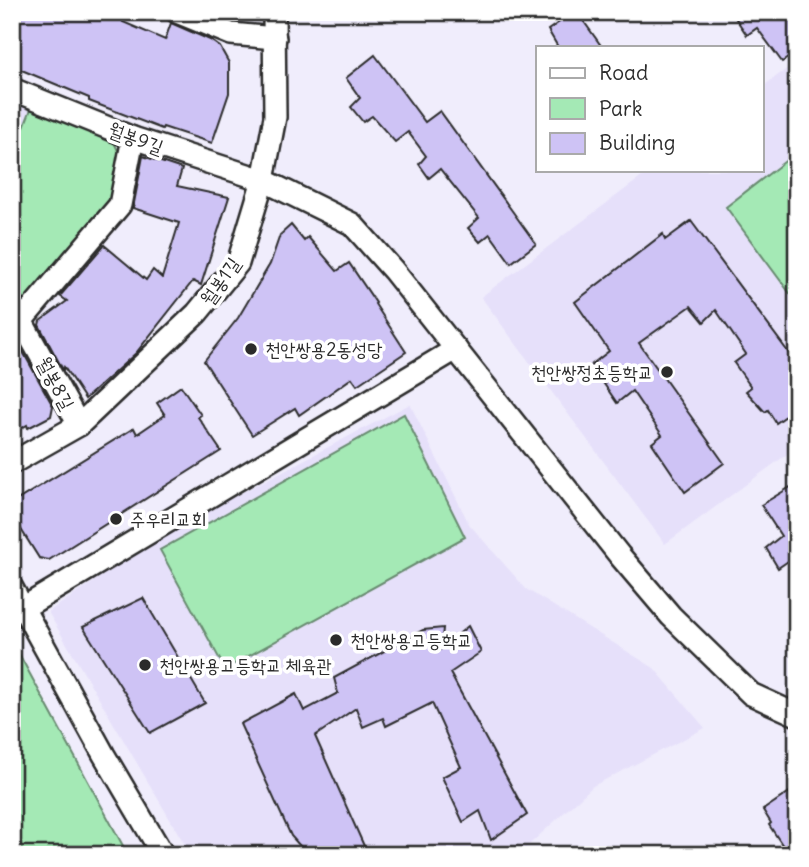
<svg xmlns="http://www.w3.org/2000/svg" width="809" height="867" font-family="Delius,'Poor Story',sans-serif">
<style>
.built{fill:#e6e0fa}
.green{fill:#a4e9b5;stroke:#688a70;stroke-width:2}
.building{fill:#cec3f5;stroke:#2b2b2b;stroke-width:2}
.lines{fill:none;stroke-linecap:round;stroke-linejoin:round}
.minor-casing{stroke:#2b2b2b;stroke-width:26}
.minor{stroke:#fff;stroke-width:21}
.poi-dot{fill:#2b2b2b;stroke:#fff;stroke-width:2.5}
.labels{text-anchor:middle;stroke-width:7;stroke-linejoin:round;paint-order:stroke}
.street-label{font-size:19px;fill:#2b2b2b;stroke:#fff}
.poi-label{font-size:19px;fill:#2b2b2b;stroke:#fff;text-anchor:start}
</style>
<rect width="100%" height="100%" fill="#f0edfc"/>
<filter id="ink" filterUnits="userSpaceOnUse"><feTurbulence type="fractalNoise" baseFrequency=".0143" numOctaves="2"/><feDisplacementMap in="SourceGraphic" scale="14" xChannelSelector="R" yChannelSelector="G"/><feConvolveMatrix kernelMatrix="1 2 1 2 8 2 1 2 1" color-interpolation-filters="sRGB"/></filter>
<g filter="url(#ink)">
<g class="built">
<path d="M792,65l5,6v376l-132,97 -184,-247 170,-127h111v-83z"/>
<path d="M12,97l21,7 -21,53z"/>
<path d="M410,404l59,120 57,65 128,79 51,60 -112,58 -75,69h-327l-143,-243 127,-84z"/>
</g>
<g class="green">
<path d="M33,104l78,32 11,23 -8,43 -87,101h-7l-8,-11v-135z"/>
<path d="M797,152v151l-71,-96z"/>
<path d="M404,414l61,123 -240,132 -65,-119z"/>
<path d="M12,641l116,214h-116z"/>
</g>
<g class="building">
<path d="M12,12h115l-4,10 42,18 6,-17 39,17 10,7 9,16v30l-17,50 -49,-16 -1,2 -73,-28v-3l-77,-32z"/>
<path d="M574,12h3l25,35h-44l-10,-17z"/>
<path d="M744,12h46l7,10v30l-15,10 -25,-34 -10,7 -11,-16z"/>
<path d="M375,55l50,67 15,-11 96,133 -25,19 -21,-29 -10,8 -12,-14 11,-10 -39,-49 -11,9 -10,-14 7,-8 -18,-24 -13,10 -23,-26 -9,6 -12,-15 9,-9 -14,-20z"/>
<path d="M143,156l39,13 -5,17 52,11 -28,88 -8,-4 -57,72 -51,46 -21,-32 -1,3 -24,-45 1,-4 27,-20 -7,-5 44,-51 42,35 7,-10 9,8 17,-55 -46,-15z"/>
<path d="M691,221l106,143v44l-21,15 -8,-13 -3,2 -19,-21 5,-4 -17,-24 12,-9 -30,-44 -12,12 -13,-16 -52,37 85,120 -39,29 -33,-49 10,-8 -30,-44 -15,12 -26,-38 18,-14 -34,-49 88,-68 2,6z"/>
<path d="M291,225l13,16 4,-4 29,34 12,-8 27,40 -1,1 31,48 -49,33 -5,-7 -53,37 -4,-7 -43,27 -48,-74 34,-43 32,-54 10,-29z"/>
<path d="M12,332l41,74 -2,10 -23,12 -1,-3 -15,9z"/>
<path d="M181,386l20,29 -3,2 23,34 -172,109 -10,-2 -27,-43 4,-14 118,-73 3,6 28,-19 -8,-12z"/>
<path d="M797,483v78l-3,-4 -16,11 -12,-20 15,-12 -20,-31z"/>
<path d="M143,598l62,105 -55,30 -67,-106z"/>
<path d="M468,626l13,26 -31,21 77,142 -36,25 -11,-29 -17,11 -21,-45 19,-10 -29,-64 -46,23 -3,-8 -20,9 -7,-19 -41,28 53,119h-60l-17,-19 -51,-112 56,-30 8,17 34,-18 -4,-15 89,-48 20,-2 -2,21z"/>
<path d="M797,787v68h-8l-20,-30 2,-2 -8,-13z"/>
</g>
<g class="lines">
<defs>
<g id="minor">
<path d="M177,12l54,22 44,4"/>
<path d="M12,89l121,49 130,42 89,44 41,46 227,286 51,60 80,78 46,21"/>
<path d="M12,304l67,121"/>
<path d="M22,320l98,-115 13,-67"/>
<path d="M12,463l67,-38 118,-112 41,-50 25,-83 12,-63 -1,-105"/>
<path d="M12,588l92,167 59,100"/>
<path d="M23,608l433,-259"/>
</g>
</defs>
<use href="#minor" class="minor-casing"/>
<use href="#minor" class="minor"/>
</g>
</g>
<g class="poi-dot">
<circle cx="251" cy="349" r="7"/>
<circle cx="667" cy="372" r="7"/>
<circle cx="116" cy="519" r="7"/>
<circle cx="336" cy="640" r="7"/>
<circle cx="145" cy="665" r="7"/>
</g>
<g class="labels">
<g class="street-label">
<text transform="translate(136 138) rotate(20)" y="7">월봉9길</text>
<text transform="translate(220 281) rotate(-55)" y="7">월봉1길</text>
<text transform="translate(56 383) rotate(62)" y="7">월봉8길</text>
</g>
<g class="poi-label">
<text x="265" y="356">천안쌍용2동성당</text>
<text x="653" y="379" text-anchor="end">천안쌍정초등학교</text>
<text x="130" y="526">주우리교회</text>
<text x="350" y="647">천안쌍용고등학교</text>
<text x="159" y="672">천안쌍용고등학교 체육관</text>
</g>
</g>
<rect width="809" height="867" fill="none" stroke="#fff" stroke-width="42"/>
<rect x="21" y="21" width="767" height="825" fill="none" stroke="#2b2b2b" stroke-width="2.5" filter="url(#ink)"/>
<rect x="536" y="46" width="228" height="126" fill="#ffffff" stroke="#aaaaaa" stroke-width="2"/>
<rect x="550" y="68" width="35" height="10" fill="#ffffff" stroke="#aaaaaa" stroke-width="2"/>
<text x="599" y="80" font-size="21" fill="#2b2b2b">Road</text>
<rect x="550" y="98" width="35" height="21" fill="#a4e9b5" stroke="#aaaaaa" stroke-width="2"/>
<text x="599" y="116" font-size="21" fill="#2b2b2b">Park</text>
<rect x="550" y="133" width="35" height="21" fill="#cec3f5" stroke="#aaaaaa" stroke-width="2"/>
<text x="599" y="150" font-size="21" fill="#2b2b2b">Building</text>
</svg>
